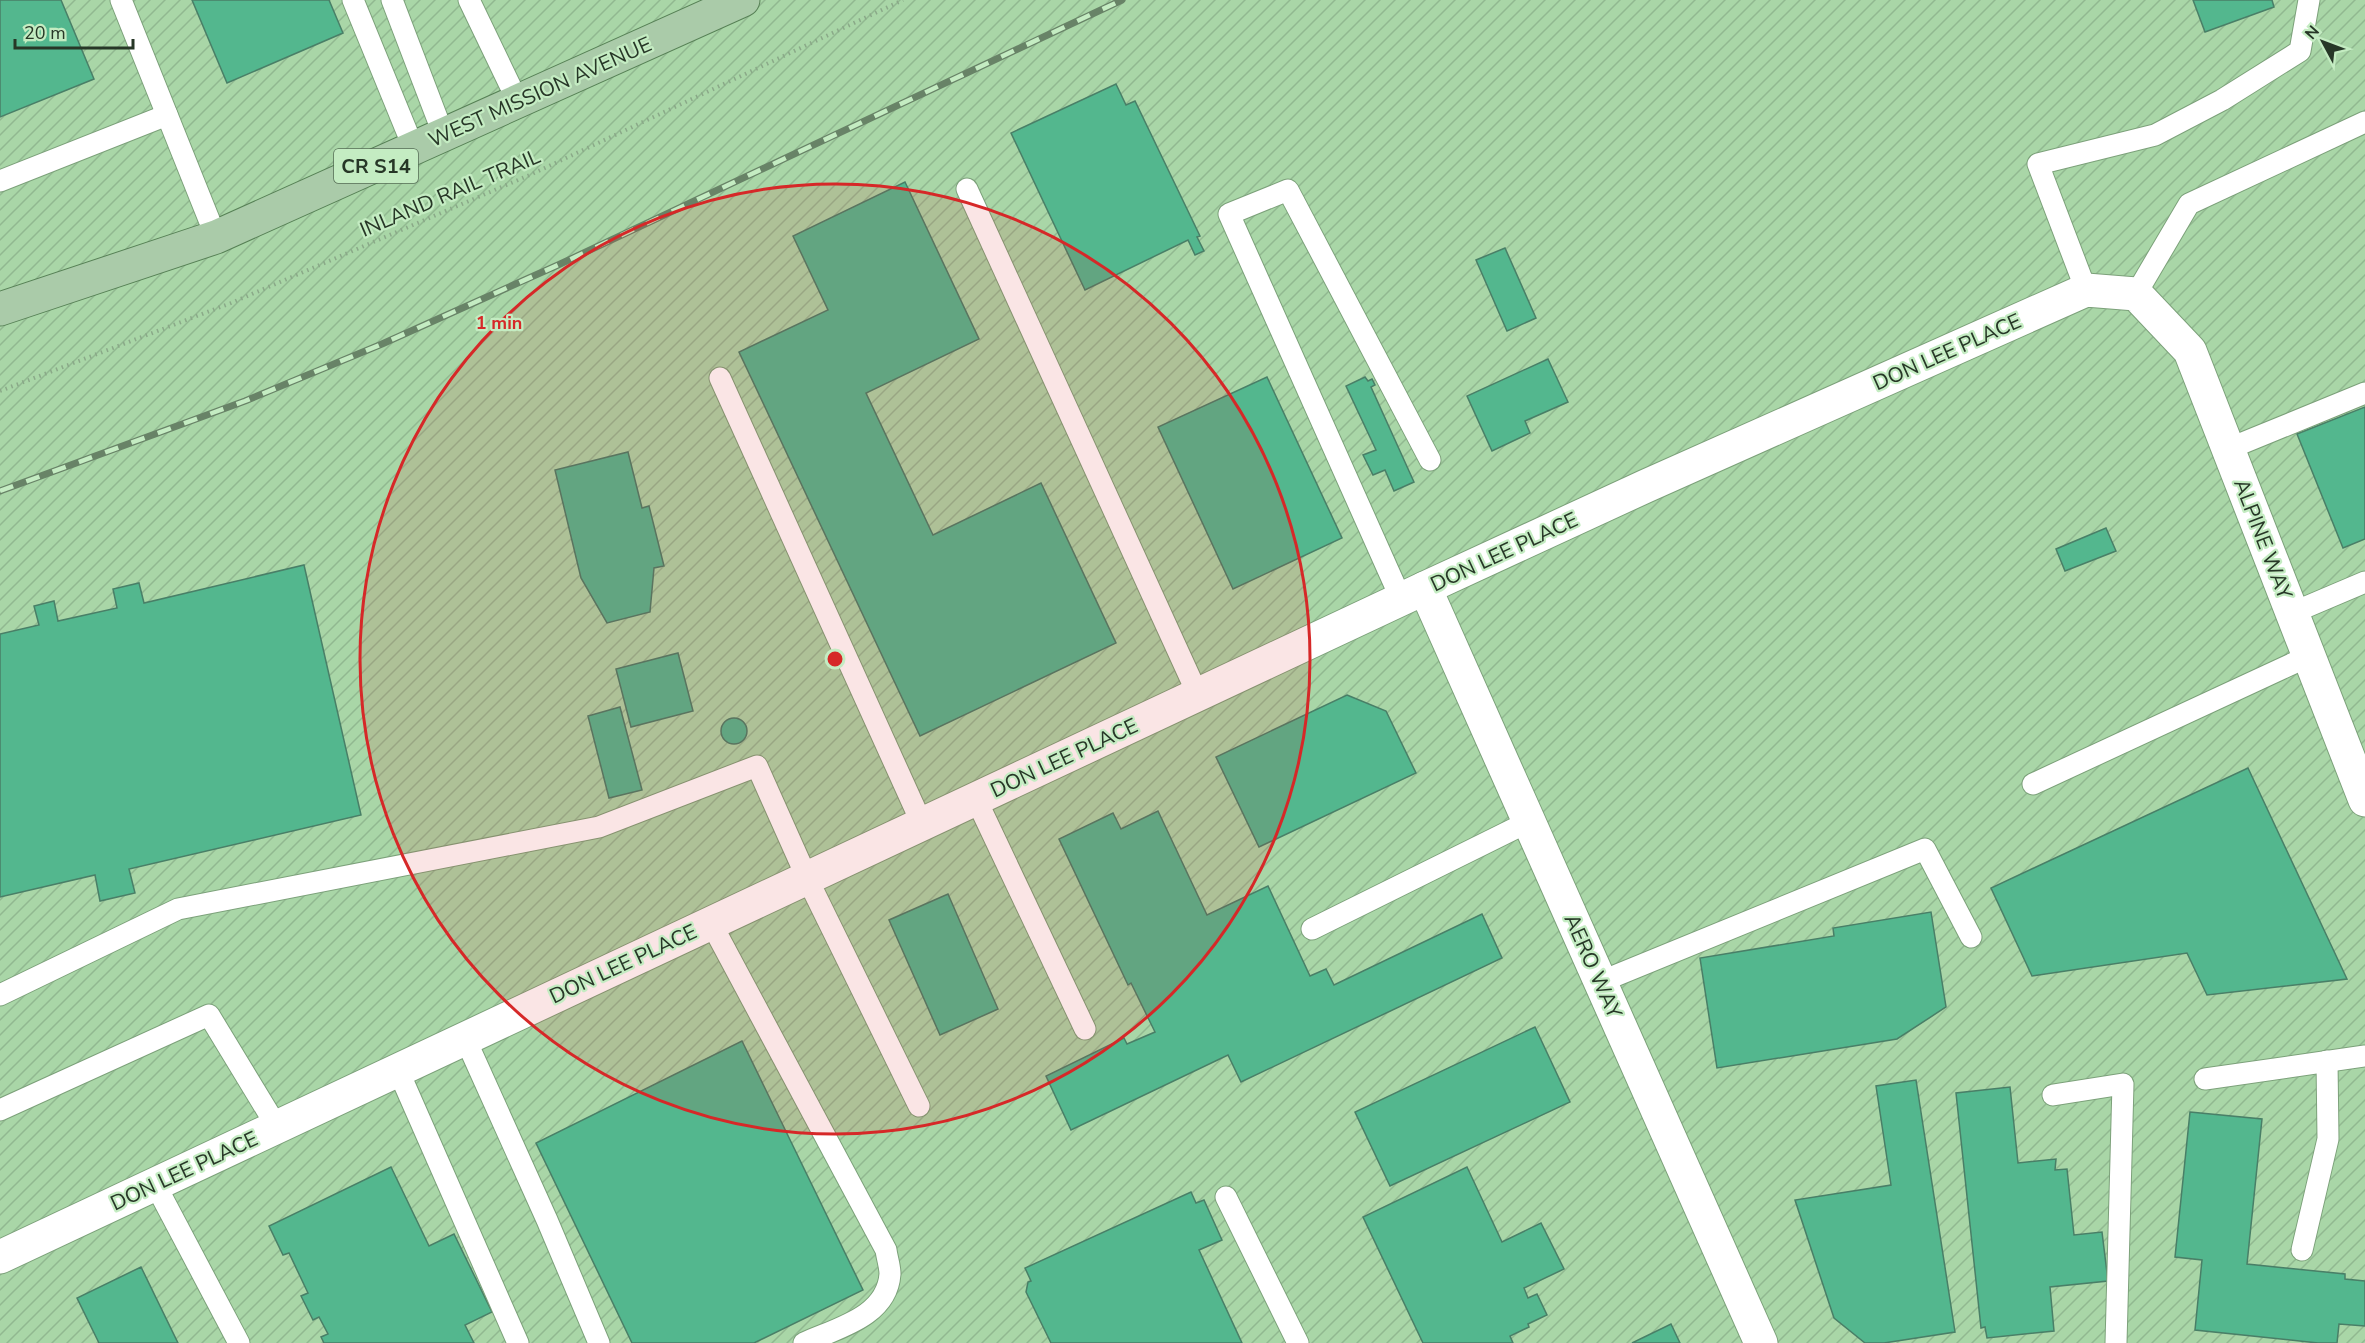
<svg xmlns="http://www.w3.org/2000/svg" width="2365" height="1343" font-family="'Nunito Sans',sans-serif">
<style>
.industrial{fill:url(#industrial-furrows)}
.building{fill:#53b78e;stroke:#497f67;stroke-width:1.5}
.lines{fill:none;stroke-linecap:round;stroke-linejoin:round}
.service-casing{stroke:#7ca17a;stroke-width:23}
.tertiary-casing{stroke:#7ca17a;stroke-width:35}
.primary-casing{stroke:#578156;stroke-width:35}
.path{stroke:#8aa988;stroke-width:4;stroke-dasharray:1.5 4.5;stroke-linecap:butt}
.service{stroke:#fff;stroke-width:21}
.tertiary{stroke:#fff;stroke-width:33}
.primary{stroke:#aacba9;stroke-width:33}
.rail-casing{stroke:#688367;stroke-width:7}
.rail{stroke:#c4ecc2;stroke-width:4.5;stroke-dasharray:14;stroke-linecap:butt}
.ring{fill:none;stroke:#d62828;stroke-width:3}
.labels{text-anchor:middle;stroke-width:4.5;stroke-linejoin:round;paint-order:stroke}
.shield{fill:#c4ecc2;stroke:#566d56;stroke-width:1.5}
.shield-label{font-size:20px;font-weight:bold;fill:#273727}
.street-label{font-size:21px;fill:#273727;stroke:#c4ecc2}
.centre{fill:#d62828;stroke:#c4ecc2;stroke-width:3}
.ring-label{font-size:18px;text-anchor:middle;font-weight:bold;fill:#d62828;stroke:#c4ecc2;stroke-width:4.5;stroke-linejoin:round;paint-order:stroke}
</style>
<defs>
<pattern id="industrial-furrows" width="10" height="10" patternUnits="userSpaceOnUse" patternTransform="scale(1.5)"><rect width="10" height="10" fill="#a9d6a7"/><path d="M-1 1l2-2M0 10L10 0M9 11l2-2" fill="none" stroke="#91b890"/></pattern>
</defs>
<rect width="100%" height="100%" fill="#b8dfb6"/>
<rect class="industrial" x="0" y="0" width="2365" height="1343"/>
<g class="building">
<path d="M0,0h61l33,79 -94,38z"/>
<path d="M192,0h137l14,33 -116,50z"/>
<path d="M2193,0h79l2,7 -69,25z"/>
<path d="M1116,84l10,21 9,-4 65,135 -3,1 7,14 -9,4 -7,-15 -103,50 -74,-157z"/>
<path d="M905,182l74,157 -113,54 67,142 108,-52 75,160 -196,93 -181,-384 89,-42 -35,-74z"/>
<path d="M1505,248l31,70 -29,13 -31,-71z"/>
<path d="M1548,359l20,43 -43,19 5,12 -38,18 -25,-55z"/>
<path d="M1267,377l75,161 -109,51 -75,-162z"/>
<path d="M1365,377l3,4 4,-2 3,6 -4,2 43,95 -20,9 -9,-21 -12,5 -10,-20 13,-5 -30,-64z"/>
<path d="M2365,407v132l-22,9 -46,-114z"/>
<path d="M628,452l14,56 7,-2 15,60 -10,2 -4,44 -43,11 -26,-45 -26,-108z"/>
<path d="M2106,528l10,23 -51,20 -9,-22z"/>
<path d="M304,565l57,250 -232,54 6,24 -35,8 -5,-26 -95,22v-263l39,-9 -5,-19 20,-5 4,20 59,-13 -4,-19 26,-6 5,20z"/>
<path d="M678,653l15,58 -62,16 -15,-58z"/>
<path d="M1347,695l39,16 30,62 -157,74 -43,-90z"/>
<path d="M620,707l22,83 -33,8 -21,-82z"/>
<circle cx="734" cy="731" r="13"/>
<path d="M2248,768l99,211 -140,16 -20,-42 -155,23 -41,-88z"/>
<path d="M1158,811l49,104 61,-29 42,90 16,-7 8,16 148,-71 20,44 -261,124 -13,-27 -157,75 -25,-54 78,-38 3,6 28,-12 -24,-49 -3,2 -69,-146 54,-26 8,16z"/>
<path d="M948,894l50,115 -58,26 -51,-115z"/>
<path d="M1931,912l15,95 -49,32 -180,29 -17,-110 134,-22 -1,-8z"/>
<path d="M1535,1027l35,75 -180,84 -35,-74z"/>
<path d="M742,1041l121,249 -109,53h-122l-96,-200z"/>
<path d="M1916,1080l39,252 -71,11h-19l-31,-25 -39,-118 96,-15 -15,-99z"/>
<path d="M2010,1087l8,76 38,-4 -1,11 12,-1 7,66 28,-3 6,49 -58,6 4,44 -67,7 -2,-11 -4,1 -25,-235z"/>
<path d="M2190,1112l72,7 -15,145 98,10v5l20,2v45l-26,-2 -2,19h-19l-123,-13 7,-70 -27,-3z"/>
<path d="M391,1167l38,79 25,-12 38,78 -27,13 9,18h-150l-3,-6 7,-3 -9,-17 -6,3 -12,-24 7,-3 -19,-40 -6,2 -14,-29z"/>
<path d="M1467,1167l35,75 39,-19 23,46 -40,19 4,10 9,-4 10,21 -19,9 1,3 -19,9 3,7h-90l-60,-126z"/>
<path d="M1191,1192l5,11 8,-3 18,40 -23,10 43,93h-191l-25,-51 2,-10 3,-1 -6,-13z"/>
<path d="M141,1267l37,76h-79l-22,-45z"/>
<path d="M1671,1324l9,19h-48z"/>
</g>
<g class="lines">
<defs>
<g id="service">
<path d="M121,0l95,237"/>
<path d="M353,0l61,149"/>
<path d="M392,0l52,136"/>
<path d="M469,0l49,102"/>
<path d="M0,181l167,-66"/>
<path d="M967,189l231,506"/>
<path d="M2086,290l-48,-126 117,-29 67,-35 78,-49 9,-51"/>
<path d="M2136,294l53,-90 176,-82"/>
<path d="M720,378l202,446"/>
<path d="M2228,449l137,-56"/>
<path d="M1401,599l-172,-385 59,-24 142,270"/>
<path d="M2292,613l73,-31"/>
<path d="M2033,784l276,-128"/>
<path d="M976,799l109,230"/>
<path d="M711,923l175,327c1,8 4,16 4,24 -3,43 -53,54 -86,69"/>
<path d="M1312,929l216,-107"/>
<path d="M1600,982l325,-133 46,88"/>
<path d="M0,995l178,-86 421,-82 158,-61 50,112 112,228"/>
<path d="M465,1038l82,182 52,123"/>
<path d="M398,1070l120,273"/>
<path d="M2205,1079l160,-23"/>
<path d="M2053,1095l70,-11 -7,259"/>
<path d="M0,1110l209,-95 68,112"/>
<path d="M155,1184l84,159"/>
<path d="M1226,1197l72,146"/>
<path d="M2302,1250l26,-111 -1,-78"/>
</g>
<g id="tertiary">
<path d="M1425,588l336,755"/>
<path d="M0,1257l1425,-669 221,-102 440,-196 50,4 54,57 175,449"/>
</g>
<path id="primary" d="M0,309l216,-72 527,-237"/>
</defs>
<use href="#service" class="service-casing"/>
<use href="#tertiary" class="tertiary-casing"/>
<use href="#primary" class="primary-casing"/>
<path class="path" d="M0,391l231,-88 301,-129 371,-174"/>
<use href="#service" class="service"/>
<use href="#tertiary" class="tertiary"/>
<use href="#primary" class="primary"/>
<defs>
<path id="rail" d="M0,491l245,-90 137,-57 176,-79 564,-265"/>
</defs>
<use href="#rail" class="rail-casing"/>
<use href="#rail" class="rail"/>
</g>
<circle cx="835" cy="659" r="475" fill="#d62828" fill-opacity=".12"/>
<circle class="ring" cx="835" cy="659" r="475"/>
<g class="labels">
<rect class="shield" x="334" y="149" width="84" height="34" rx="4.5"/>
<g class="shield-label">
<text x="376" y="173">CR S14</text>
</g>
<g class="street-label">
<text transform="translate(540 92) rotate(-24)" y="7">WEST MISSION AVENUE</text>
<text transform="translate(450 193) rotate(-23)" y="7">INLAND RAIL TRAIL</text>
<text transform="translate(1947 352) rotate(-24)" y="7">DON LEE PLACE</text>
<text transform="translate(2263 539) rotate(69)" y="7">ALPINE WAY</text>
<text transform="translate(1504 552) rotate(-25)" y="7">DON LEE PLACE</text>
<text transform="translate(1064 758) rotate(-25)" y="7">DON LEE PLACE</text>
<text transform="translate(623 964) rotate(-25)" y="7">DON LEE PLACE</text>
<text transform="translate(1593 966) rotate(66)" y="7">AERO WAY</text>
<text transform="translate(184 1171) rotate(-25)" y="7">DON LEE PLACE</text>
</g>
</g>
<circle cx="835" cy="659" r="9" class="centre"/>
<g class="ring-label">
<text x="499" y="329">1 min</text>
</g>
<g transform="translate(2323 42) rotate(311)" stroke="#c4ecc2" stroke-width="4.5" paint-order="stroke">
<path d="M0-4.5L10 22L0 15L-10 22Z" fill="#273727"/>
<text y="-9" font-size="16" font-weight="bold" text-anchor="middle" fill="#273727">N</text>
</g>
<path d="M15 39v9h118v-9" fill="none" stroke="#273727" stroke-width="3"/>
<text x="24" y="39" font-size="18" fill="#273727" stroke="#c4ecc2" stroke-width="4.5" paint-order="stroke">20 m</text>
</svg>
